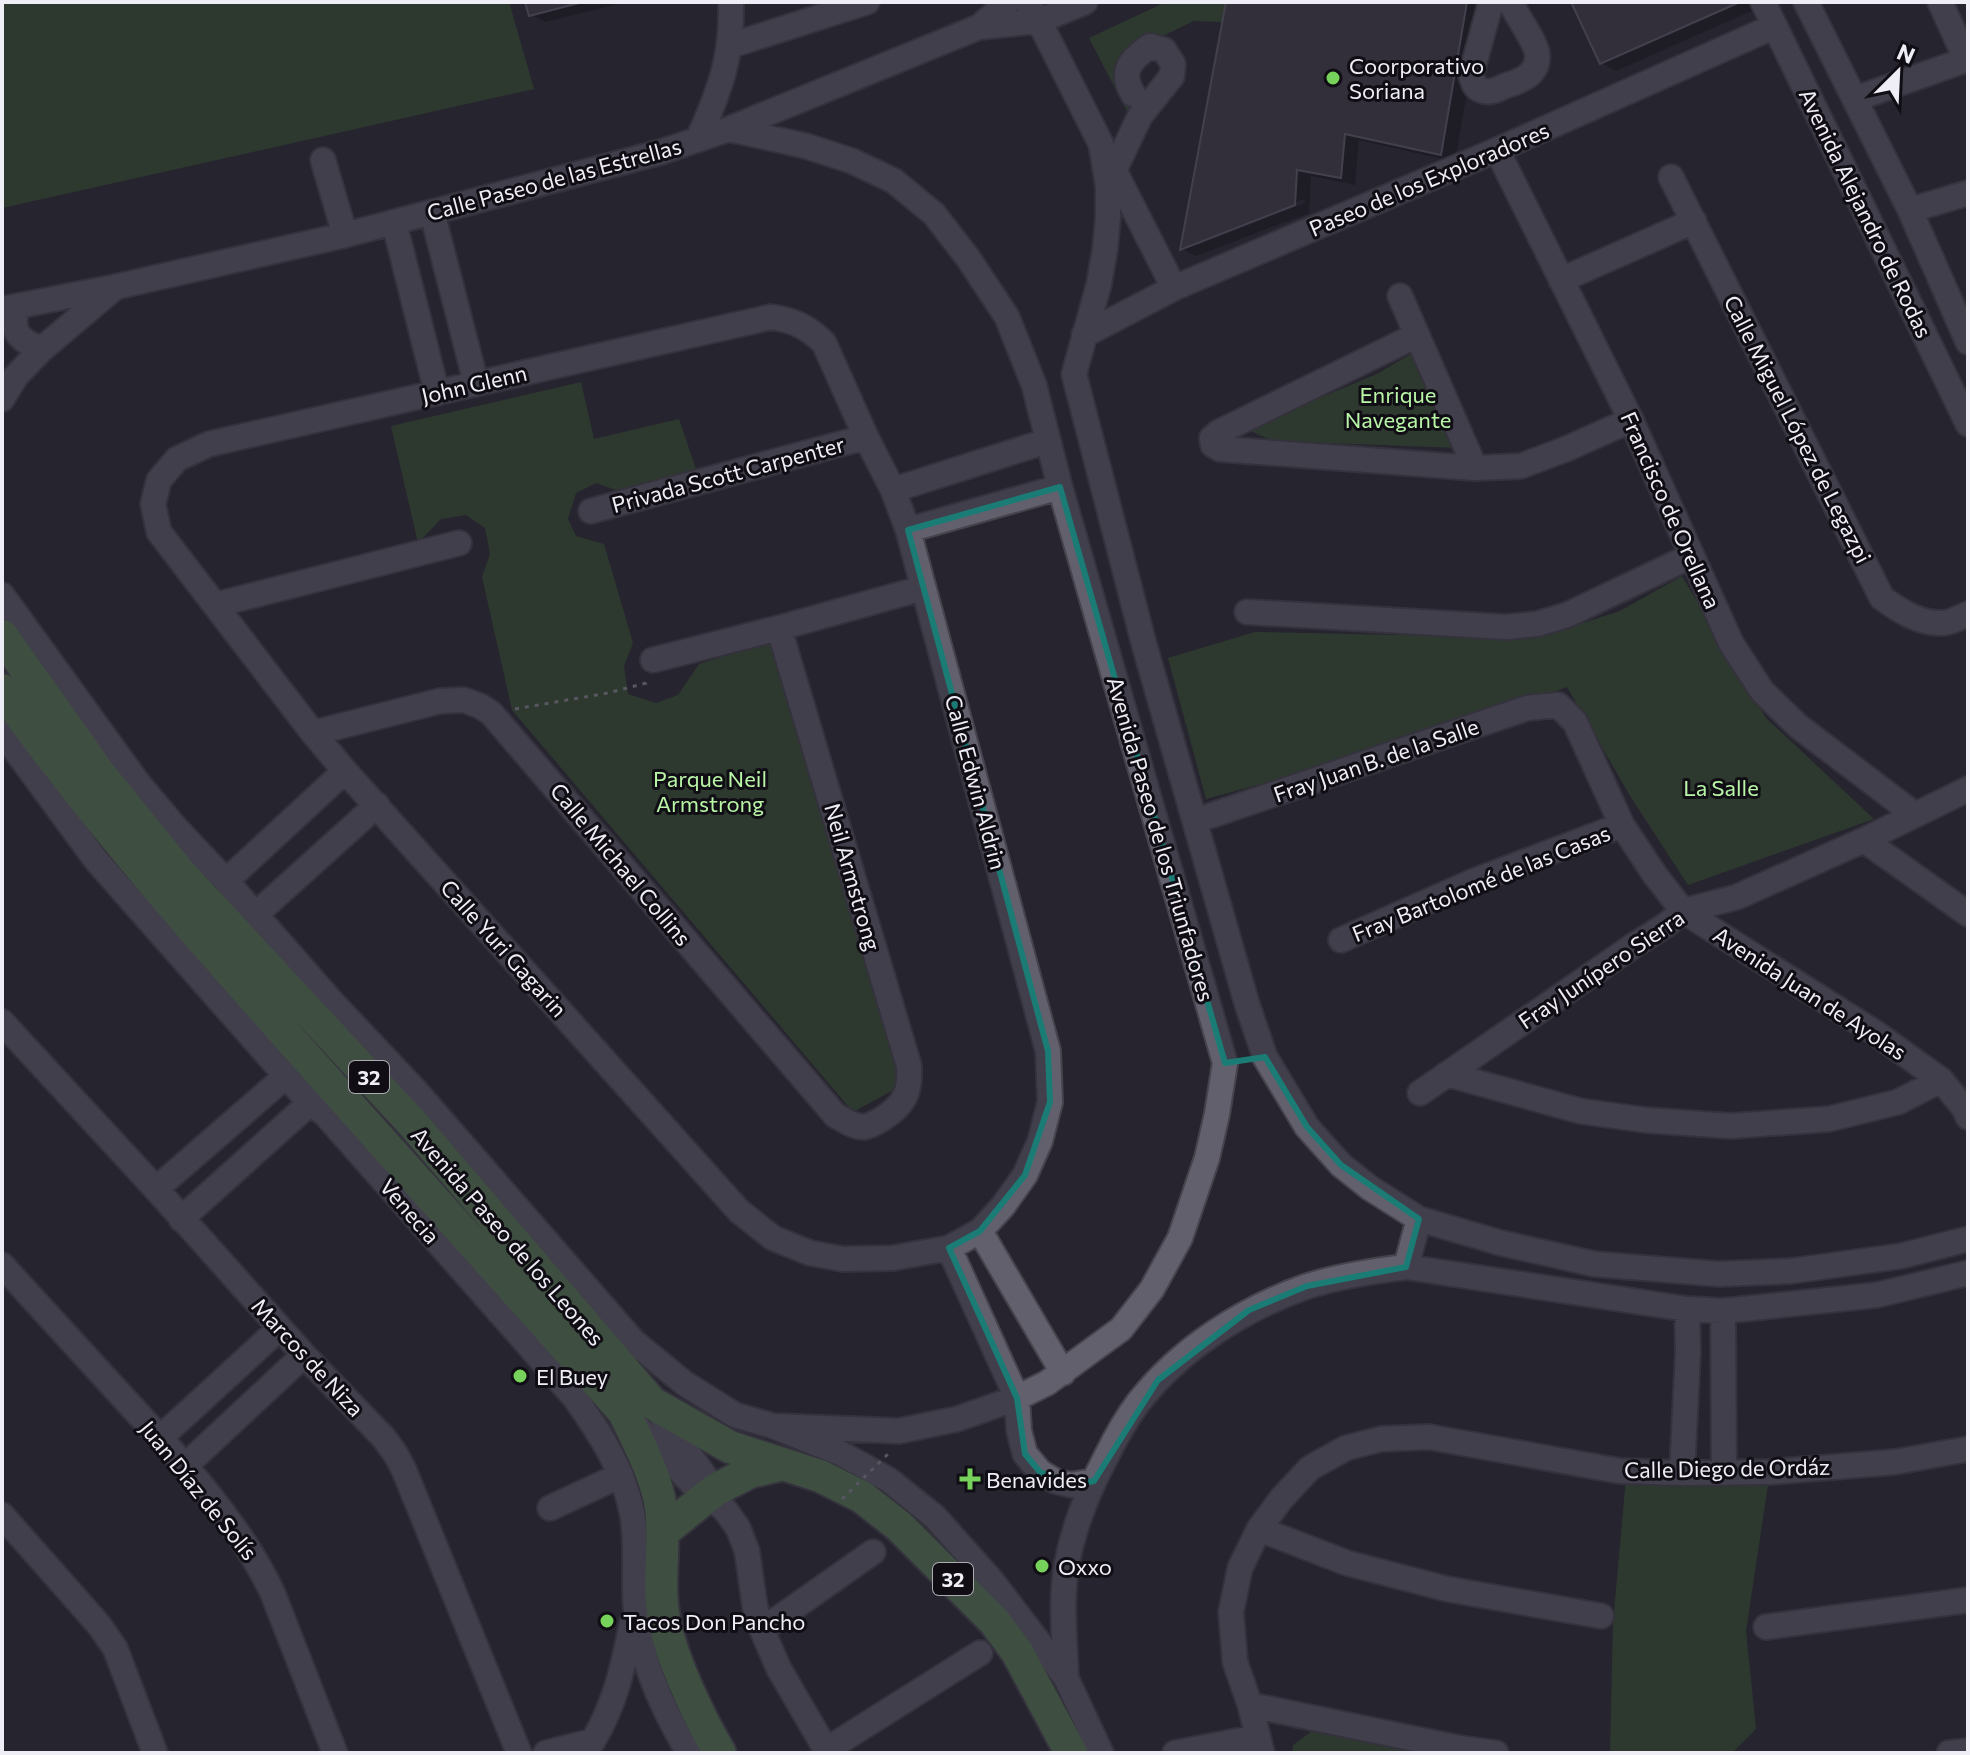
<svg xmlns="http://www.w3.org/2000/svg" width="1970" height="1755" font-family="Commissioner,sans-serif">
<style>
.green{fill:#36532d}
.shadow{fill:#0007;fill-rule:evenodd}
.building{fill:#403c49;stroke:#676371;stroke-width:2}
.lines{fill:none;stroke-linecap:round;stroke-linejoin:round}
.minor-casing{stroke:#46434d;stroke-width:28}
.major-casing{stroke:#46434d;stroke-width:36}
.path{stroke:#95929d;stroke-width:3;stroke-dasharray:4 6;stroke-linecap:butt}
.minor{stroke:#63606e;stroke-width:24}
.major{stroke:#5c8056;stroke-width:32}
.path-bridge{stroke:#95929d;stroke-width:3;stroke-dasharray:4 6;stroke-linecap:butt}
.marked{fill:none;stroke:#1a7c75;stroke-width:6;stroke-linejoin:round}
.poi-dot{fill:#76d25a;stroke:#100e14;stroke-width:3}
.labels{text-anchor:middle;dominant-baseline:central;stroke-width:6;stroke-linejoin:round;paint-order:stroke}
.shield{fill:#100e14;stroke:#acaab2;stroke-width:2}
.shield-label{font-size:20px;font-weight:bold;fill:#efedf6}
.poi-label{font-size:22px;fill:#efedf6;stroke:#100e14;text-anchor:start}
.street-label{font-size:22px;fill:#efedf6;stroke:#100e14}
.park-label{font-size:22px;fill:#b9f5a7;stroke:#100e14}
</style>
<rect width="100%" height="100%" fill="#272430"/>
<path class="green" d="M2,2h507l25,87 -532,119z
M1166,2h60l-3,20 -29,-1 -44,21 -14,41 16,18 -23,14 -40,-77z
M1414,352l45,96 -186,-7 -32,-14 64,-23 72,-30z
M581,382l13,57 85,-20 19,56 -76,17 -26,-9 -20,10 -8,26 8,17 28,8 29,99 -9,23 4,28 28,9 22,-8 21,-31 70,-22 132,444 -48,26 -341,-402 -30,-133 8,-23 -5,-26 -19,-13 -25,4 -23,24 -27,-117z
M1682,576l84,142 108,101 -186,66 -56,-86 -65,-112c-117,45 -240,79 -361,112l-38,-141 87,-26 282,6 83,-27z
M1626,1478h143l-23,153 10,98 -24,24h-122l3,-130z
M1315,1729l129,24h-151v-8z"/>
<path class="shadow" d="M527,2h99l-81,20 -14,-8z
M1229,2h250l3,2 -27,158 -96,-22 -4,45 -44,-9 -2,37 -113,43 -14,-7zM1304,199l1,4 -108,42v-4z
M1574,2h179l3,7 -140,62 -14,-8z"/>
<path class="building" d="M525,2h58l-54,14z
M1226,2h241l-26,153 -96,-21 -4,44 -44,-8 -2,35 -115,45z
M1571,2h169l-140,62z"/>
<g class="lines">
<defs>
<path id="minor" d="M1027,2l12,19 62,123 7,42v31l-3,32 -6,35 -25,90 70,270 103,360 18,53 42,70 34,38 29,23 49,31 82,24 93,21 125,10 72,-3 110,-15 67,-17
M1491,2l-20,73c2,6 3,13 10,15 8,4 17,-1 24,-4 16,-5 35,-12 32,-33 -2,-12 -21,-39 -27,-51
M1763,2l205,422
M1806,2l104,208 58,132
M1940,2l26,57
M979,27l29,-25
M729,46l138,-44
M1855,99l113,-40
M729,129l77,17 46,15 42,20 40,33 34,44 39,59 27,68 26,102 165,576 -8,51 -10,44 -27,80 -28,51 -31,40 -74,54 -30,15 -60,21 -58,12 -126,-5
M698,139c13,-28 28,-64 31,-96 2,-12 2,-25 2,-38
M1497,150l134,270 100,223 31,48 36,35 116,88
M323,160l22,75
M1111,164l63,124
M1114,171l26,-55 32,-40 1,-12 -9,-14 -14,-4c-19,13 -31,25 -17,48
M1671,177l211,421c18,13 38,26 61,25 8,0 17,-6 25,-9
M1910,210l58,-17
M432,212l44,171
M394,222l43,171
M1561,280l133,-59
M1400,296l75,172
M18,306c-9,25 1,35 24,43
M2,309l113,-22 230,-52 316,-83 68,-23 250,-102 60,-6 46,-19
M771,317c22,3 37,10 53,26l42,94 27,53 15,40 140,521 2,51 -10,39 -15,34 -22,31 -23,25 -31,17 -56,10 -50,1 -33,-6 -37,-15 -34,-27 -394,-440 -32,-38 -154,-201 -6,-28 6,-24 18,-21 32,-15z
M1084,335l90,-47 323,-138 278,-124
M1417,335l-198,97 -7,6 1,7 7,4 255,19 46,-2 45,-17 65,-29
M2,399l14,-23 26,-27 71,-60
M893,490l154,-49
M591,511l275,-74
M908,530l152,-43
M2,595l136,188 37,44 51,54 106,121 83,88 218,251 51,42 51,32 38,11 67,27 49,27 46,37 57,64 74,97 35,75
M215,605l244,-62
M1247,612l259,15 31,-3 30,-9 124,-59
M653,660l126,-32 144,-40
M2,732l94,128 214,243 15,11 250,284c25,35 48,71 57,114 6,33 1,66 4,98 4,51 27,100 53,143
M313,733l127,-32 24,-1 16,6 11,7 344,402c9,5 18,12 29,12 6,-1 13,-5 18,-8 22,-14 29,-27 27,-53l-130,-438
M1195,821l332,-113 31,-3 17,17 47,103 33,50 28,36 191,121 67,48 23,28 4,9
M1864,840l104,74
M226,881l119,-110
M255,915l122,-110
M1341,940l133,-59 148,-56
M2,1022l154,167 148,166 79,82 12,16 9,17 115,283
M1447,1074l133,37 65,9 86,6 98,-7 69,-17 43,-22
M1420,1093l213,-147 33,-21 17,-14 54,-14 127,-57 104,-51
M156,1189l130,-113
M181,1219l129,-116
M980,1231l83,142
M949,1248l68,150 2,33 6,23 15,18 15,9 16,4 23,-4
M2,1265c43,47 85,93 128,140 52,56 111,120 143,189l62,159
M1406,1267l13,-48
M1723,1311l1,162
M656,1408l58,81
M637,1426l68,71 16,9 5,5 12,17 9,23 8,56 7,23 17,39 49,84
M160,1438l120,-110
M185,1466l119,-111
M1682,1473l6,-121 -1,-43
M550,1508l71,-33
M2,1515l97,110 16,23 40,105
M1259,1529l88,34 100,26 154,27
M1766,1627l202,-27
M762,1630l111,-78
M1066,1678c-1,-37 -6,-78 1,-115 7,-38 22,-74 40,-108 9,-18 19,-36 31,-52 42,-54 103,-93 167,-116 33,-11 67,-16 101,-20l281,42 36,2 154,-16 91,-22
M1250,1705l209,43 37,5
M826,1750l154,-97
M546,1753l47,-12c23,-39 30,-74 39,-118
M1175,1753l83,-16
M1262,1753l-12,-48 -15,-43 -4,-50 9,-44 19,-39 23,-31 28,-30 36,-20 35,-9 48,-2 191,34 62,2 88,-1 125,-10 73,-13
M1949,1753l19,-2"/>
<path id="major" d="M2,636l97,137 81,100 233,251 239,279 78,44 90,29 42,21 37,29 95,95 23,31 54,101
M2,690c98,137 210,262 322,387 100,112 200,223 300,335 14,31 32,62 37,96 5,37 -4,74 3,110 7,41 35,99 56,135
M663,1532l52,-42 35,-18 30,-7"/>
</defs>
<use href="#minor" class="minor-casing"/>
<use href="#major" class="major-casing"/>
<path class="path" d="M515,709l93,-16 38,-10 1,-3"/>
<use href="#minor" class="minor"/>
<use href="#major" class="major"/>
<path class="path-bridge" d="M842,1499l47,-46"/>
</g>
<path d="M0 0H1970V1755H0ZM1060,487l165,576 40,-6 42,70 34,38 78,54 -13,48 -99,19 -58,24 -91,70 -64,101 -23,4 -31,-13 -15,-18 -8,-56 -68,-150 31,-17 45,-56 25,-73 -2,-51 -140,-521z" fill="#272430" fill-opacity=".55" fill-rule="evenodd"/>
<path class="marked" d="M1060,487l165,576 40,-6 42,70 34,38 78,54 -13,48 -99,19 -58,24 -91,70 -64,101 -23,4 -31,-13 -15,-18 -8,-56 -68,-150 31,-17 45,-56 25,-73 -2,-51 -140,-521z"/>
<g class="poi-dot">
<circle cx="1333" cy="78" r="8"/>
<circle cx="520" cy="1376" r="8"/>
<path d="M966 1467h8v8h8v8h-8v8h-8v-8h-8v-8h8z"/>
<circle cx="1042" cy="1566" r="8"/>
<circle cx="607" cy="1621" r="8"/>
</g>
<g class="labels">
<g class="shield">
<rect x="349" y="1061" width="40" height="32" rx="6"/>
<rect x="933" y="1563" width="40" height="32" rx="6"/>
</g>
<g class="shield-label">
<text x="369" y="1077">32</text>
<text x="953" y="1579">32</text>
</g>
<g class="poi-label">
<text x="1349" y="65">Coorporativo<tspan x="1349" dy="25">Soriana</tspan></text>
<text x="536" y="1376">El Buey</text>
<text x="986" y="1479">Benavides</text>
<text x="1058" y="1566">Oxxo</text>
<text x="623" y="1621">Tacos Don Pancho</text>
</g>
<g class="street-label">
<text transform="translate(554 179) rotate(-15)">Calle Paseo de las Estrellas</text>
<text transform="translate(1429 179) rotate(-23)">Paseo de los Exploradores</text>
<text transform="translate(1866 213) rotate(64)">Avenida Alejandro de Rodas</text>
<text transform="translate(474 384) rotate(-13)">John Glenn</text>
<text transform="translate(1798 429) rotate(63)">Calle Miguel López de Legazpi</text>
<text transform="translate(728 474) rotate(-15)">Privada Scott Carpenter</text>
<text transform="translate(1671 510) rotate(66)">Francisco de Orellana</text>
<text transform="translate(1376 760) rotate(-19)">Fray Juan B. de la Salle</text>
<text transform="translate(976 782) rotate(75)">Calle Edwin Aldrin</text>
<text transform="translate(1161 839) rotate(74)">Avenida Paseo de los Triunfadores</text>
<text transform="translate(621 864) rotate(50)">Calle Michael Collins</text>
<text transform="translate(853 877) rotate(74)">Neil Armstrong</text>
<text transform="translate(1481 883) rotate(-22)">Fray Bartolomé de las Casas</text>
<text transform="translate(504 948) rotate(48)">Calle Yuri Gagarin</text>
<text transform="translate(1601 969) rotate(-34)">Fray Junípero Sierra</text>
<text transform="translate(1810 993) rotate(33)">Avenida Juan de Ayolas</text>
<text transform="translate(410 1211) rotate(49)">Venecia</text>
<text transform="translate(508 1236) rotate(49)">Avenida Paseo de los Leones</text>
<text transform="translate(308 1357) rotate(47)">Marcos de Niza</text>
<text transform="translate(1727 1468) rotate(-1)">Calle Diego de Ordáz</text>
<text transform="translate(199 1490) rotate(51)">Juan Díaz de Solís</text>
</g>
<g class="park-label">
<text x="1398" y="394">Enrique<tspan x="1398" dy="25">Navegante</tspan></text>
<text x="710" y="778">Parque Neil<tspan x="710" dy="25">Armstrong</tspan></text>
<text x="1721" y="787">La Salle</text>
</g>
</g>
<rect width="1970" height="1755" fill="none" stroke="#efedf6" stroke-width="8"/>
<g transform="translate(1898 72) rotate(24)" stroke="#100e14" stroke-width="6" paint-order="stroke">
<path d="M0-6L14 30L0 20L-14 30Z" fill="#efedf6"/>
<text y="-12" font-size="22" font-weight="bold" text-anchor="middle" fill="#efedf6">N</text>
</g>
</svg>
